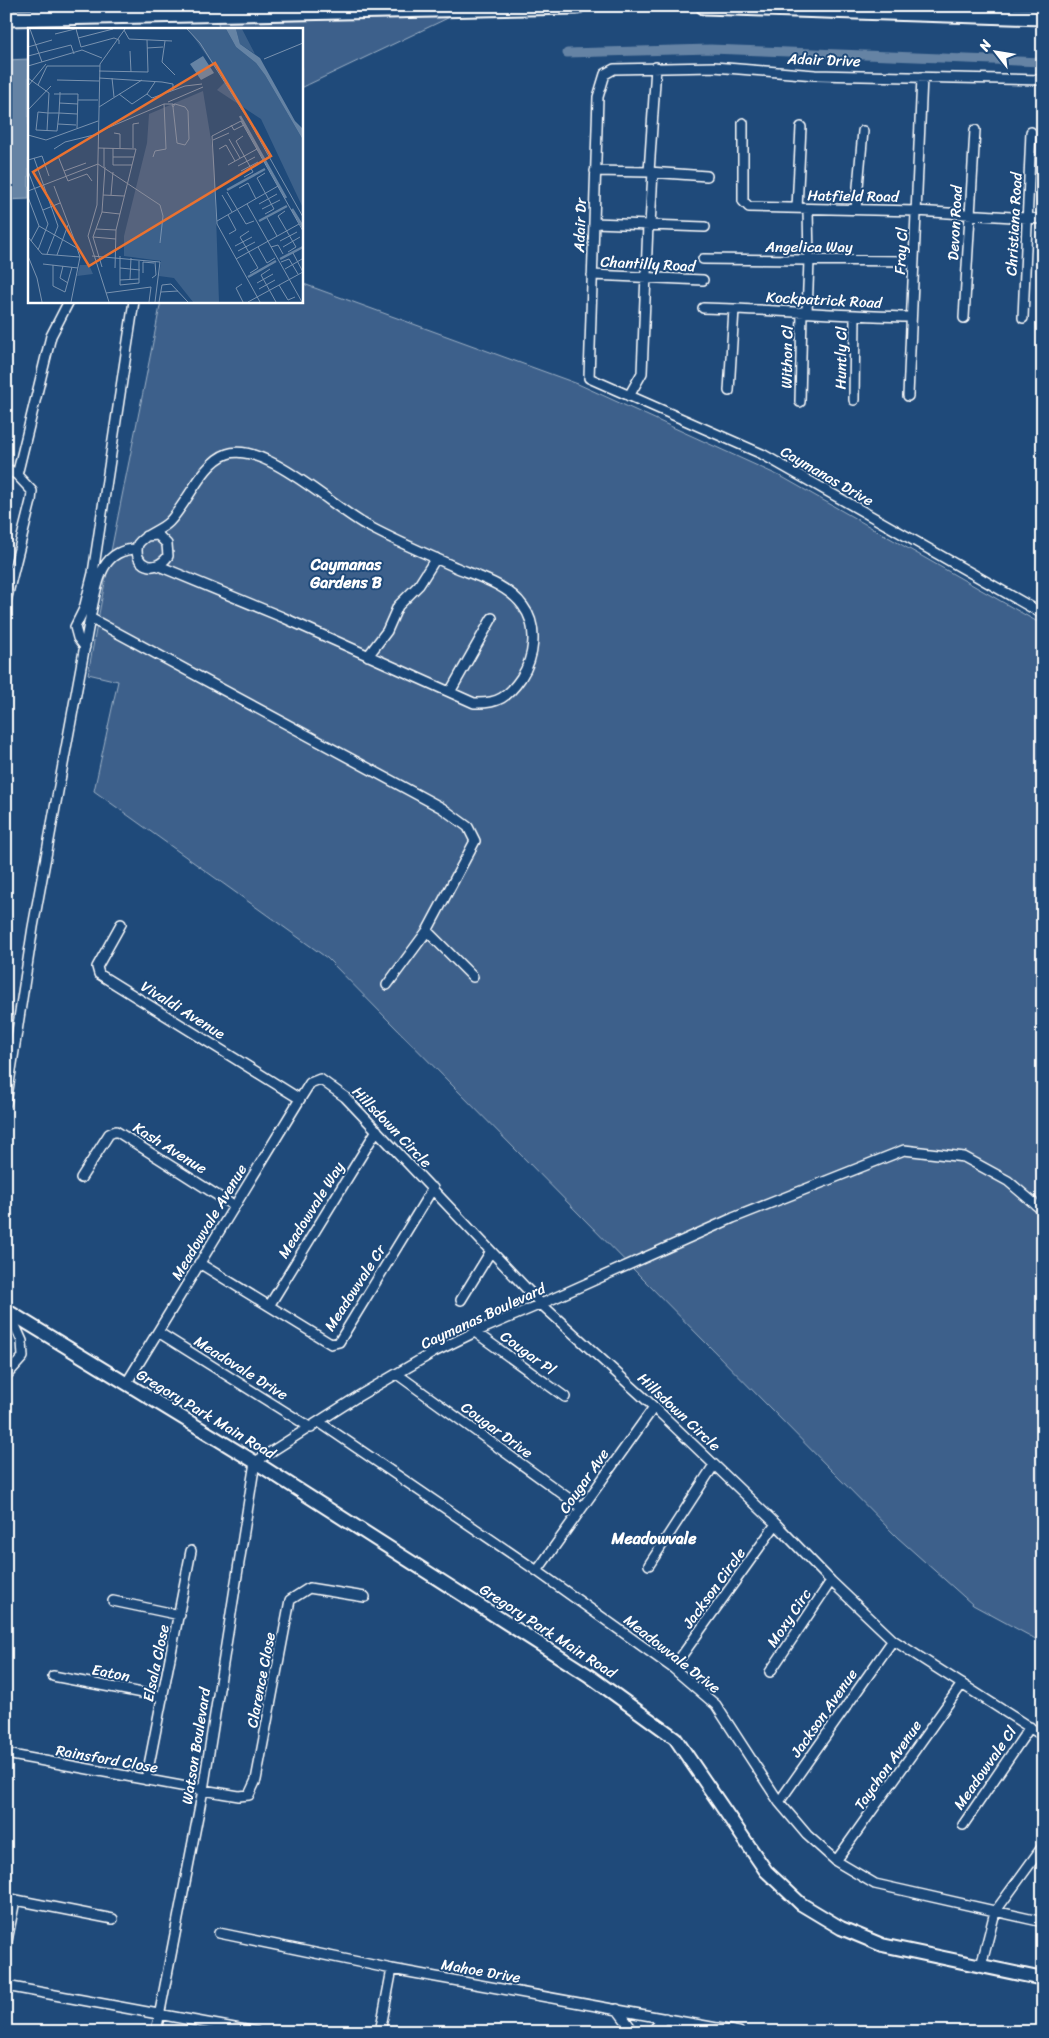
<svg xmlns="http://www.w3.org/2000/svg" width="1049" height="2038" font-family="Sriracha,sans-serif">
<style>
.green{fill:#3c618b;stroke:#9eb0c5}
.water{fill:#6583a4;stroke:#a3b5c8}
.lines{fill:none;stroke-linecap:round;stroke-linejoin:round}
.canal{stroke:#6583a4;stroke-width:9}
.street-casing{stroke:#fff;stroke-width:12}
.secondary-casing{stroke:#fff;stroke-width:16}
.primary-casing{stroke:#fff;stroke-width:19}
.street{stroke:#1f4a7a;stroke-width:9}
.secondary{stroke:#1f4a7a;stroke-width:12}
.primary{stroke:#1f4a7a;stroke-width:15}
.labels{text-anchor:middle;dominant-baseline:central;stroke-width:4;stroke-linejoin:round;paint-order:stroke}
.street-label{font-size:15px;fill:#fff;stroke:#1f4a7a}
.neighbourhood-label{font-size:16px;font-weight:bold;fill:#fff;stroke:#1f4a7a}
.inset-river{fill:none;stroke:#6583a4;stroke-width:2.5}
.inset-road{fill:none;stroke:#7992af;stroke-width:1}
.view{fill:#eb7230;fill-opacity:0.15;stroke:#eb7230;stroke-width:2.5}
.inset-edge{fill:none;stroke:#fff;stroke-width:2.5}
</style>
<rect width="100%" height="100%" fill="#1f4a7a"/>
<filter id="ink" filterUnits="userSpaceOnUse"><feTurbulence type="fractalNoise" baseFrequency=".02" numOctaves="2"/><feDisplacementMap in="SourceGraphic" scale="10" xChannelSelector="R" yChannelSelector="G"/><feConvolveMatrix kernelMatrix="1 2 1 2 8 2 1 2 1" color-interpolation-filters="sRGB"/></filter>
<g filter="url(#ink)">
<path class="green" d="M215,6h258l-172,82v-59h-82z
M301,283l277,101 206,94 259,147v1018l-70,-38 -76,-68 -570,-579 -233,-167 24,-110 -30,-7c22,-125 49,-248 73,-373h140z"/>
<path class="water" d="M29,59v140l-23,1v-140z"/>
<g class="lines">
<path class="canal" d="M567,53l143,-4 333,13"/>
<defs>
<path id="street" d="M1043,80l-228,-5 -101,-8 -100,2 -9,5 -7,23 -9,281 173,76 281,160
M743,123v78l6,6 167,4 127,8
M595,171l54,1 7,-105
M649,172l58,4
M797,208l4,-81
M856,209l7,-78
M594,223l111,4
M650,225l3,-53
M703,259l211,2
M592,275l111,5
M703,308l31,1
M807,312l2,-51 -1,-52
M964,318l11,-188
M1023,318l8,-186
M729,391l5,-82c59,2 118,7 177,8
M629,396l13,-23 6,-148
M908,396l14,-319
M854,400l1,-84
M800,402l2,-90
M6,468l11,7 15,16 -1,10 -25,100
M17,475l34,-139 18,-35
M146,536l12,-1 9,9 1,12c-13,19 -36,9 -30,-12 8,-11 22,-13 31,-22 18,-18 34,-60 58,-68 37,-13 107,54 139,71 29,16 59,28 89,42 24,10 53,18 68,39 16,21 11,52 -2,72 -13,19 -23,26 -47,25l-192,-86 -123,-51
M90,618l352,190 26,19 7,14 -48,90 46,46
M85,647l-7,-9 -3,-11 9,-18 9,-36 41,-272
M368,656l19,-25 11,-25 21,-21 17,-27
M450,692l42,-74
M121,924l-24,43 2,7 201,125
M387,985l40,-54
M6,1103l27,-176 57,-309c7,-30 8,-69 47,-69
M81,1178l28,-44 7,-3 118,75
M199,1263l132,81 8,-2 94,-154
M461,1300l30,-49
M269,1306l108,-176
M158,1332l153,96
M475,1332l90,65
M397,1374l185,134
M6,1376l17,-19 -1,-16 -13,-29
M126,1384l174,-285 10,-16 10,-4 25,18 196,207 113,103 122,117 55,57 62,59 150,96
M319,1422l218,149 136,97 43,37 63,97 28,33 29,26 39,23 168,38
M649,1565l65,-100
M537,1571l117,-164
M113,1601l67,14
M673,1668l103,-144
M770,1672l61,-91
M53,1676l110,21
M6,1754l197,36 36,6 10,-1 7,-15 34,-180 19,-12 56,9
M146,1780l45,-229
M779,1802l114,-162
M963,1825l67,-98
M836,1861l126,-177
M6,1898l107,21
M219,1933l173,36 347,63
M6,1946l9,-46
M981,1966l14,-54 48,-66
M6,1986l250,46
M617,2009l17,23
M156,2032l47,-242 52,-328 102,-65 77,-45 41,-20 66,-28 192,-86 171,-68 60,7 44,24 35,30
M380,2032l12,-63
M651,2032l14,-14"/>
<path id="secondary" d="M6,1310l249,152 333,213 87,63 91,133 35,33 40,24 41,17 161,34"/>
<path id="primary" d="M704,6l339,11
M6,18l571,-12"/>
</defs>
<use href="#street" class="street-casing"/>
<use href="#secondary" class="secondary-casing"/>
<use href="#primary" class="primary-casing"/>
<use href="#street" class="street"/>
<use href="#secondary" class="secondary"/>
<use href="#primary" class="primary"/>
</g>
</g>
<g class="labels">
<g class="street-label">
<text transform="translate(824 60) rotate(2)">Adair Drive</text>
<text transform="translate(853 196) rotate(1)">Hatfield Road</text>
<text transform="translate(955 223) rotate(-87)">Devon Road</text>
<text transform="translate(1014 224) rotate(-87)">Christiana Road</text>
<text transform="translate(580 225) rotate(-88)">Adair Dr</text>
<text x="809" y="247">Angelica Way</text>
<text transform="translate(901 251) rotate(-87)">Fray Cl</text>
<text transform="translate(648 264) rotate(3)">Chantilly Road</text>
<text transform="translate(824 300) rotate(3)">Kockpatrick Road</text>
<text transform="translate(787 357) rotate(-89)">Withon Cl</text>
<text transform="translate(841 358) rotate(-89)">Huntly Cl</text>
<text transform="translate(827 476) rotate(30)">Caymanas Drive</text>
<text transform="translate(183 1010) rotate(32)">Vivaldi Avenue</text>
<text transform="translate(392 1127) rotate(46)">Hillsdown Circle</text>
<text transform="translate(170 1148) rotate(32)">Kash Avenue</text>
<text transform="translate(311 1210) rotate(-58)">Meadowvale Way</text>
<text transform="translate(209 1222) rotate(-59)">Meadowvale Avenue</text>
<text transform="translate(355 1288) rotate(-57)">Meadowvale Cr</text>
<text transform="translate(483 1316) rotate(-25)">Caymanas Boulevard</text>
<text transform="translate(528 1353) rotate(36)">Cougar Pl</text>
<text transform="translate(241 1368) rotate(32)">Meadovale Drive</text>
<text transform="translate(679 1412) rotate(43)">Hillsdown Circle</text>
<text transform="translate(206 1414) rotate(31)">Gregory Park Main Road</text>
<text transform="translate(497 1430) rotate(36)">Cougar Drive</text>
<text transform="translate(584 1481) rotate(-55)">Cougar Ave</text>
<text transform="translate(714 1588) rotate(-54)">Jackson Circle</text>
<text transform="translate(789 1618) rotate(-56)">Moxy Circ</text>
<text transform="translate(548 1631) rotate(33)">Gregory Park Main Road</text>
<text transform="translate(672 1654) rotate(38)">Meadowvale Drive</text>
<text transform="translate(156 1663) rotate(-78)">Elsala Close</text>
<text transform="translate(111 1673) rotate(11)">Eaton</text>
<text transform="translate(261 1680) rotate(-79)">Clarence Close</text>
<text transform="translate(824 1713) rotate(-55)">Jackson Avenue</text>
<text transform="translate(196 1746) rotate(-81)">Watson Boulevard</text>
<text transform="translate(107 1759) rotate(10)">Rainsford Close</text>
<text transform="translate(888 1765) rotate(-55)">Taychon Avenue</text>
<text transform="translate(985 1768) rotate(-55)">Meadowvale Cl</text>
<text transform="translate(481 1971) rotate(10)">Mahoe Drive</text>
</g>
<g class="neighbourhood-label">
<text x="346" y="564">Caymanas<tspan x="346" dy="18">Gardens B</tspan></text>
<text x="654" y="1538">Meadowvale</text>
</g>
</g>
<g transform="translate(28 28)">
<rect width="275" height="275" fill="#1f4a7a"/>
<path d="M160,1h38l10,18 20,16 9,12 38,65v68l-42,-89 -44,-29 8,-8zM208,1h6l13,25 -15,-10zM175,63l11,67 5,144h-26l-19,-24 -15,-2 2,-15 -37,-5v-20l23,-93 2,-29zM52,237h9l4,9 -16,2z" fill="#3c618b"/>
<path d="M198,1h10l4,15 20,14 35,63 8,8v11l-38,-65 -9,-12 -20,-16zM175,28l11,17 -13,7 -11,-16z" fill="#6583a4"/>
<path class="inset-river" d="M212,88l46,82M199,162l38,-21M264,181l11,18M231,193l28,-15M252,231l23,-12M220,249l28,-16"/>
<path class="inset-road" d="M2,1l12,33M48,1l5,18M159,1l13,14 49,78 54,96M96,2l5,9 43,2M27,6l20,-5M50,10l35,-9M137,13l-3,21 13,13M0,19l24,-7M53,19l33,-9 5,2v4M119,20l16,-1M102,23l1,21M0,28l43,-11 3,9M236,31l39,-16M0,38l54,-16 20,8M19,38h53M71,43l49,1 -1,-32M0,50l21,15M71,50l63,4 11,2v6M84,50l2,19M29,52l42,1M10,57l9,-19M0,58l18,-22M32,64v2l-1,19 -2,18 -21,-1 2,-18 10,1h11l18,1M26,66h24l-1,34M91,66l13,10 15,-10 8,-12M119,66l5,4 33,-12 17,-2M50,72h20M140,74l35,-15M31,75l19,1M71,79l43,-27M145,79l4,36 8,2 4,-6 -1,-28 -3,-4 -10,-3 -2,3 -1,-2 3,-1M0,82l23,-24M30,96l18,1M203,97l3,5 10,-5M19,103l2,-38M70,104l66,-28h9M86,105l6,1v14M0,107l18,5 52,-19M215,108l-7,5 17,31 -9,5M201,111l11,19M185,112l16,-7M70,120l38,1 -20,81 -1,38M85,120v17h19M105,120v-24l6,-1M26,121l11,-7 33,-8M191,121l7,-4 9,16M30,128l10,25 19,-7 5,7M85,129h21M125,129l2,-6 11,-2 -2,-45M6,130l24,68 -11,28M0,132l14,-4 7,20M200,137l29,-16M210,138l17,-9M76,139v-19M0,143l20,53 -10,26M36,143l22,-8M213,143l17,-9M237,145l-8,5 17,31 -9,5M26,158l23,61M211,160l9,-5 8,16M0,163l70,-27 62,41 3,11 -3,27M199,164l19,32 8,-3M75,167l21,1M83,167l2,-23M194,167l10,17M0,169l11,29 38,22 3,9 -9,45M219,176l55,98M231,176l18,-10M234,181l18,-9M15,182l17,-7M257,183l-7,5 18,31 -8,5M74,184l18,2M200,187l8,15 -7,4M239,190l10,18M189,193l61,-35M68,201l20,1M221,203l-9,6 18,31 -8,5M0,209l14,17 38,3M65,209l23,2M3,213l8,-15M252,213l17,-9M207,218l17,-9M230,219l9,16 8,-5M243,219l7,-2 5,9M255,219l17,-10M210,223l17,-9M265,225l10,19M29,227l11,-30M0,228l9,22 5,24M64,228l68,6 -5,40M92,228v29l19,-2v-22M208,231l63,-35M253,234l8,-3 9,15M15,236l35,4M25,237v21l12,6 7,-25M35,238l-3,12 8,5M74,239l-9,-30 9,-25 3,-45M92,240l20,2M242,241l-9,6 15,27M257,241l17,-10M115,245v-11l11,1M124,250l4,-3 -1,-13M102,251l1,-21M92,252l19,-1M229,255l16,-9M214,256l-6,4 7,14M251,257l9,15 7,-3M231,261l16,-9M133,264l17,-1M78,265l45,-6 -2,15M81,274l-21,-66 9,-31 3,-141 25,-35M131,274l3,-17 9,-1 17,18M220,274l55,-30M232,274l-43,-78 -5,-88 29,-15 62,110"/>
<path class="view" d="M187,35l56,93 -182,110 -56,-94z"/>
<rect width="275" height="275" class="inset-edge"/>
</g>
<rect width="1049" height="2038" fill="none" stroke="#1f4a7a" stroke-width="25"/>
<rect x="12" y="12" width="1024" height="2013" fill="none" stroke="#fff" stroke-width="2" filter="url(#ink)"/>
<g transform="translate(996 52) rotate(301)" stroke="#1f4a7a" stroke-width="4" paint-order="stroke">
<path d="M0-4L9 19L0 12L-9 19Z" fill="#ffffff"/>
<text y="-8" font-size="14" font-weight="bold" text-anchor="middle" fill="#ffffff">N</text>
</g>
</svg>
